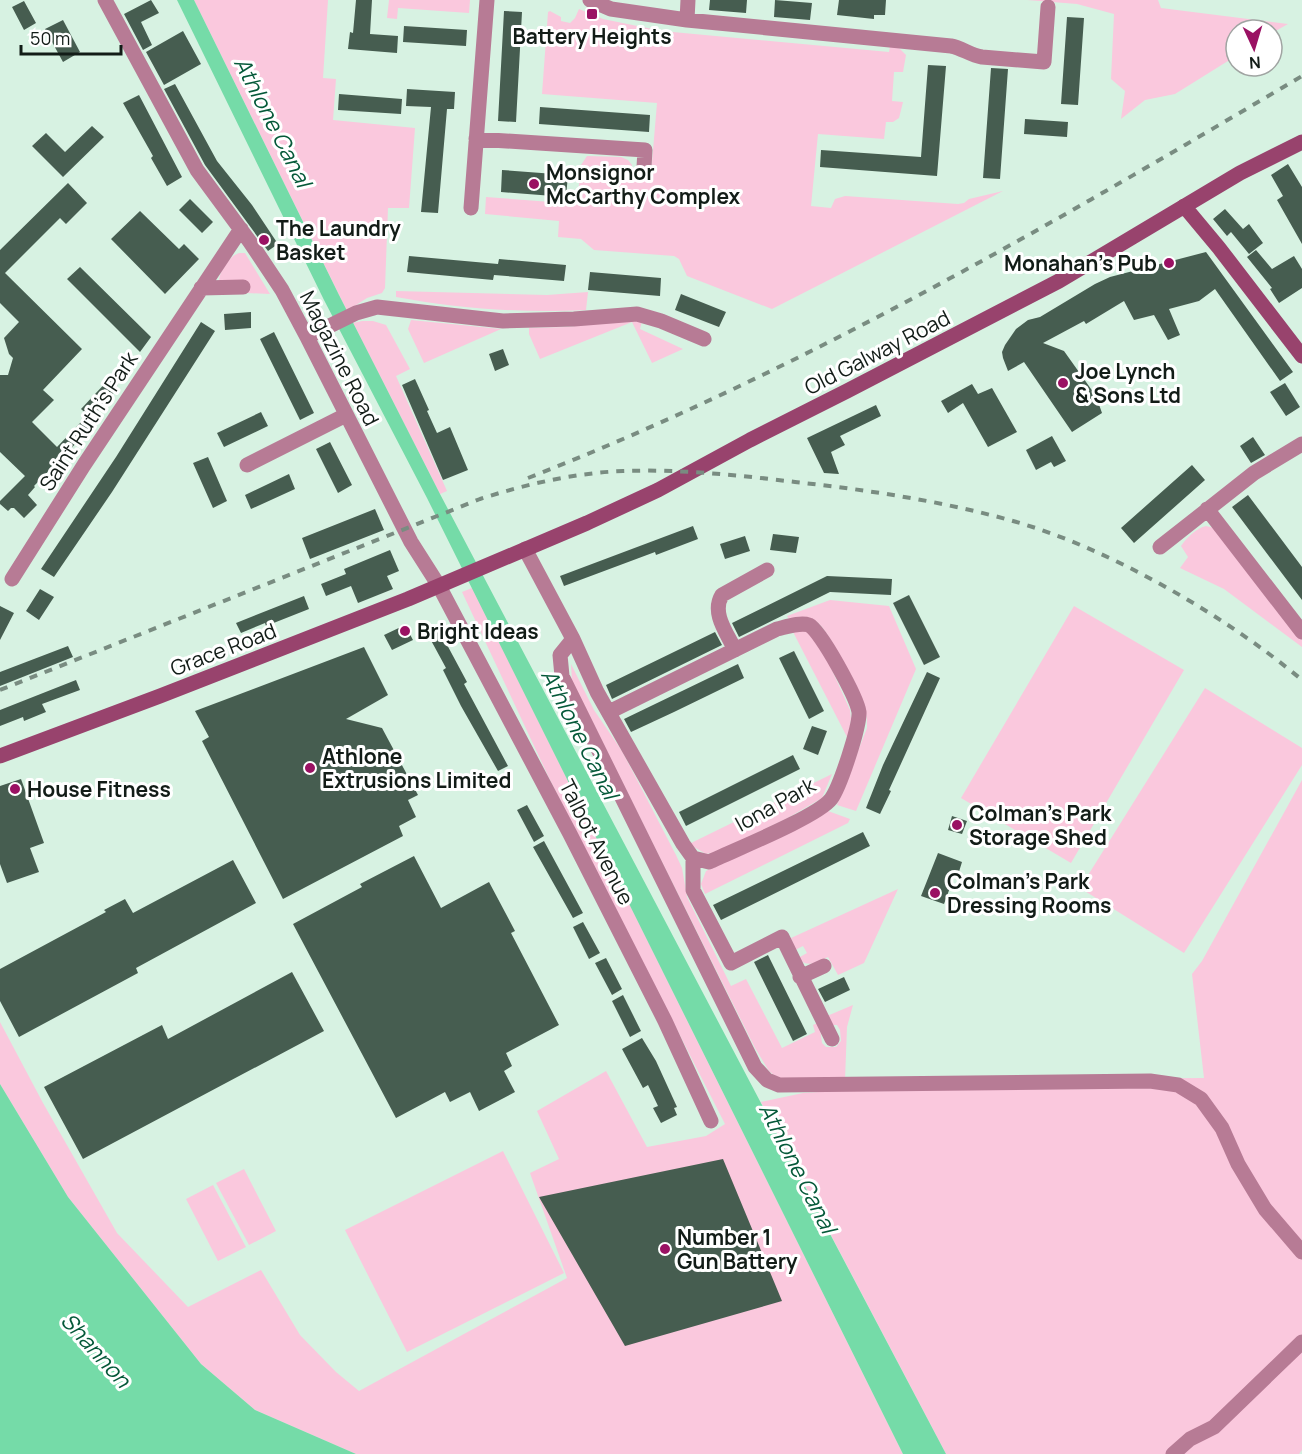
<svg xmlns="http://www.w3.org/2000/svg" width="1302" height="1454" font-family="Manrope,sans-serif">
<style>
.green{fill:#fac8dd}
.water{fill:#75dba8}
.building{fill:#465d50}
.lines{fill:none;stroke-linecap:round;stroke-linejoin:round}
.minor{stroke:#b77b95;stroke-width:15}
.secondary{stroke:#98436d;stroke-width:15}
.rail{stroke:#798c81;stroke-width:4;stroke-dasharray:8 8;stroke-linecap:butt}
.poi-dot{fill:#9a1163;stroke:#fff;stroke-width:2}
.labels{text-anchor:middle;dominant-baseline:central;stroke-width:6;stroke-linejoin:round;paint-order:stroke}
.poi-label{font-size:21px;font-weight:bold;fill:#121c17;stroke:#fff;text-anchor:start}
.street-label{font-size:21px;fill:#121c17;stroke:#fff}
.water-label{font-size:22px;font-style:italic;fill:#055939;stroke:#fff}
</style>
<rect width="100%" height="100%" fill="#d7f2e2"/>
<path class="green" d="M194,0h134l-5,78 13,1 -3,41 82,8 -6,80h-21l-3,80 -3,5 -15,5 -20,13z
M389,0h81l-1,13 -71,-5 -1,11 -10,-1z
M1027,0h131l3,8 127,16 -16,9v-3h-36v26l-61,38 -30,6 -24,19 4,-28 -14,-12 3,-65 -37,-10z
M579,9l24,10 59,12 227,21 1,-6 8,1 8,8 -3,17h-9l-2,29 11,1 -4,16 -6,4h-7l-2,17 -66,-5 -7,72 20,2 4,-9 10,-3 113,8 6,-1 5,-4 34,-8 -231,118 -85,-33 -8,-17 -5,-3 -80,-6 -13,-11 -23,-2 1,-16 -74,-7 1,-17 91,7 4,-39 6,-9 34,1 7,3 4,5v7l19,2 6,-71 -115,-9 6,-82 2,-1 11,6v4l9,2 5,-5z
M239,253h6l25,41 -23,-1 -28,-10c-1,-10 10,-27 20,-30z
M396,291l151,4 41,-3 -2,18c-67,3 -124,-1 -190,-13z
M411,320l90,9 -77,34 -16,-34z
M362,321h11l13,4 24,44 -14,7 51,115 -7,3 -87,-171z
M625,321h17l-2,8 43,20 -31,14 -20,-41 -92,37 -11,-25v-6l37,-1z
M1206,526l8,2 88,112v7l-78,-58 -44,-21 8,-11 -7,-11c5,-8 16,-18 25,-20z
M472,588l431,866h-547l-101,-44 -54,-46 -133,-167 -68,-113v-62l43,81 74,130 71,74 73,-37 39,65 36,37 23,19 208,-113 -37,-105 29,-14 -22,-48 69,-40 41,76 59,-11 19,-12 -175,-344 -88,-188z
M830,600l59,6 27,63 -60,142 -19,-6 30,-77c0,-5 0,-10 -1,-14 -5,-17 -36,-83 -49,-92 -7,-5 -19,-2 -27,-1l-3,-5z
M1074,606l110,64 -113,193 -110,-65z
M792,630h12l13,7 33,73 1,9 -3,20z
M571,664l23,46 28,41 54,104 6,13 5,29 44,89 15,-7 36,69 33,-16 -2,-7 6,-3 3,21 4,4h10l5,-6 -1,-11 -3,-5h-6l-4,-9 26,-11 -6,22 -2,53 359,-2 -12,-104 10,-13 100,-181v670l-3,4h-353l-185,-352 42,-9 32,-2 -59,-14 -7,-6 -14,-23 -183,-366z
M1205,688l97,60v17l-118,188 -104,-65z
M832,774l-10,24 -36,21 -69,33 -11,2 -17,-10z
M828,811l22,8 -2,4 -143,71 -4,-10 5,-13z
M898,889l-34,74 -26,12 -10,-18c-11,5 -20,12 -30,1l9,-5 -4,-7 -8,4 -4,-12z
M503,1151l61,122 -157,79 -62,-122z
M244,1169l32,62 -27,14 -33,-62z
M213,1185l33,62 -28,14 -32,-62z"/>
<path class="water" d="M177,0h17l145,295 101,199 506,960h-43l-476,-956 -103,-198z
M0,1084l68,113 133,167 54,46 101,44h-356z"/>
<path class="building" d="M151,0l8,13 -18,9 11,23 -9,5 -19,-36z
M356,0h16l-2,34 28,2 -1,17 -49,-4 2,-17 3,1z
M710,0h37l-1,13 -37,-3z
M775,0l37,3 -2,17 -36,-3z
M839,0h47l-1,15h-11v4l-37,-4z
M24,1l12,22 -12,7 -12,-23z
M504,11l18,1 -6,110 -18,-1z
M1067,17l17,1 -6,87 -17,-1z
M63,20l17,32 -17,10 -18,-33z
M404,26l63,4 -1,16 -63,-4z
M183,31l18,33 -37,21 -18,-33z
M928,65l18,1 -9,110 -117,-9 1,-17 100,7z
M991,68l17,1 -8,110 -17,-1z
M175,84l42,77 35,44 26,39 -10,7 -63,-86 -41,-76z
M407,89l48,3 -1,17h-7l-9,104 -17,-1 10,-105 -25,-1z
M339,94l63,5 -1,15 -63,-4z
M139,95l43,82 -15,9 -16,-28 2,-2 -30,-53z
M540,107l110,8 -1,17 -110,-8z
M1025,119l43,3 -1,15 -43,-3z
M92,126l12,11 -41,40 -31,-31 14,-13 19,19z
M1288,164l14,23v57l-25,-44 6,-4 -12,-21z
M502,170l66,5 -2,22 -65,-5z
M68,183l19,20 -21,21 -6,-6 -55,55 77,76 -39,41 11,10 -22,22 25,25 25,-26 8,8 -56,57 1,1 -7,8 9,10 -13,13 -10,-10h-3l-3,3 -8,-7v-3l25,-25 -25,-24v-77h8l5,-17 -4,-4 -5,-16 15,-16 -19,-19v-53z
M190,199l23,23 -11,11 -23,-23z
M1225,209l18,20 6,-5 14,19 -14,11 -18,-22 -4,4 -14,-17z
M140,211l39,38 5,-5 15,15 -34,35 -54,-55z
M1256,250l16,19 22,-13 8,13v19l-23,15 -9,-14 2,-1 -25,-31z
M1206,252l87,120 -13,9 -65,-92 -16,12 -30,8 11,26 -12,5 -14,-25 -20,5 -10,-19 -38,23 -2,-3 -41,22 21,8 32,45 6,17 -30,19 -48,-70 -16,9 -5,-13 -1,-6 3,-7 11,-16 12,-9 12,-3 55,-33 15,-7z
M409,256l89,8 1,-5 67,6 -2,16 -70,-6 -1,5 -86,-8z
M80,267l71,70 -11,15 -73,-73z
M590,272l71,6 -1,18 -72,-6z
M681,294l45,18 -7,15 -44,-17z
M251,312v16l-26,2 -1,-16z
M201,322l14,9 -103,161 -58,85 -13,-8 75,-112z
M274,332l40,81 -14,7 -40,-81z
M503,349l6,16 -14,6 -6,-17z
M111,377l7,7 -6,12 -21,22 -10,-9z
M415,379l14,31 -2,1 10,22 13,-6 18,43 -25,10 -41,-95z
M1285,383l15,24 -14,9 -16,-24z
M972,384l6,10 14,-6 25,44 -29,15 -25,-44 -15,10 -7,-12z
M876,405l5,11 -41,20 5,9 -14,7 8,22 -15,-1 -17,-35z
M261,412l7,14 -44,21 -7,-14z
M1052,436l14,25 -12,6 -3,-5 -15,8 -10,-20z
M1253,437l12,18 -14,8 -11,-17z
M330,442l22,43 -14,8 -22,-44z
M208,457l19,44 -14,7 -20,-45z
M1192,465l13,15 -71,63 -13,-15z
M289,474l6,15 -44,20 -6,-14z
M1248,495l54,72v33l-70,-93z
M375,509l9,21 -74,29 -8,-21z
M693,526l5,13 -42,16 -1,-3 -91,34 -4,-10z
M773,534l26,3 -3,16 -26,-3z
M745,536l5,15 -25,8 -5,-15z
M390,550l9,21 -12,5 6,13 -35,14 -7,-17 -25,10 -5,-12 25,-10 -2,-5z
M827,576l65,3 -1,16 -61,-3 -91,45 -7,-14z
M40,589l14,8 -15,23 -13,-9z
M909,595l31,62 -16,8 -31,-62z
M304,596l5,13 -43,17 -1,-3 -24,10 -5,-10z
M0,606l14,7 -14,27z
M405,625l8,15 -21,10 -8,-15z
M438,628l29,54 -3,2 44,82 -10,5 -37,-65 -18,-36 3,-2 -19,-35z
M715,632l7,13 -110,54 -6,-14z
M68,646l5,11 -73,29v-14z
M364,647l24,48 -42,24 36,9 36,67 -10,5 8,17 -17,9 4,10 -120,63 -81,-158 7,-4 -14,-26z
M794,651l30,60 -15,8 -30,-61z
M738,664l6,14 -70,34 -43,20 -7,-13z
M927,672l13,6 -51,112 2,1 -11,23 -14,-6 17,-43z
M76,680l4,10 -38,14 4,8 -22,9 -1,-4 -23,9v-16z
M812,726l15,5 -9,24 -15,-6z
M793,755l7,14 -114,57 -7,-14z
M21,779l23,64 -14,5 9,24 -32,11 -7,-19v-78z
M527,805l17,31 -10,6 -17,-32z
M952,816l15,5 -5,13 -14,-4z
M863,832l7,14 -149,74 -8,-15z
M544,841l39,72 -10,5 -40,-71z
M938,853l24,9 -4,13 -3,-1 -11,30 -23,-8z
M414,856l27,52 48,-26 26,49 -4,2 48,92 -53,28 6,13 -8,5 11,21 -36,19 -9,-19 -20,10 -5,-10 -49,26 -103,-194 69,-37 -2,-3z
M233,860l23,43 -120,65 2,5 -119,64 -19,-36v-32l106,-57 -2,-2 21,-11 8,14z
M583,922l17,31 -11,6 -16,-32z
M768,955l39,79 -14,7 -39,-79z
M606,958l16,31 -10,6 -17,-32z
M292,972l32,59 -241,128 -39,-72 118,-62 6,14z
M844,977l6,13 -25,12 -7,-13z
M623,995l18,36 -11,6 -18,-36z
M642,1038l14,23 21,46 -3,1 3,7 -16,8 -8,-15 5,-2 -10,-21 -5,3 -21,-39z
M723,1159l59,142 -157,45 -86,-149z"/>
<g class="lines">
<path class="minor" d="M105,0l92,170 53,72 32,48 25,47 104,205 28,44 131,248 95,187 46,100
M590,0l21,9 76,11 264,26c11,2 19,9 31,11l62,5 4,-55
M687,20l1,-20
M476,139l169,11 -1,17
M471,208l16,-208
M201,288l42,-1
M307,337l49,-24 21,-6 126,14 71,-2 63,-5 24,7 43,18
M247,465l99,-50
M1207,509l95,123
M1160,547l94,-74 48,-29
M525,549l48,90 24,53 86,152 10,14 16,4c25,-12 108,-45 122,-63 9,-12 29,-73 28,-87 -2,-14 -38,-81 -50,-87 -9,-3 -23,2 -32,4l-168,83
M12,579l72,-114 157,-236
M573,639l-13,16 2,21 193,391 12,13 12,5 371,-4 28,4 23,14 21,29 16,36 27,45 37,43
M735,650c-8,-17 -24,-37 -13,-55l45,-25
M693,858v32l38,73 51,-26 50,102
M800,977l24,-11
M1173,1454l17,-15 24,-12 88,-85"/>
<path class="secondary" d="M1184,206l35,42 83,108
M0,756l160,-60 248,-97 179,-76 71,-33 92,-50 97,-49 212,-110 181,-108 62,-31"/>
<path class="rail" d="M528,478c272,-106 524,-254 774,-402
M0,690l480,-191c47,-15 94,-26 143,-28 56,-2 115,4 172,11 73,8 147,19 218,39 96,27 213,95 289,159"/>
</g>
<g class="poi-dot">
<rect x="586" y="8" width="12" height="12" rx="3"/>
<circle cx="534" cy="184" r="6"/>
<circle cx="264" cy="240" r="6"/>
<circle cx="1169" cy="263" r="6"/>
<circle cx="1063" cy="383" r="6"/>
<circle cx="405" cy="631" r="6"/>
<circle cx="310" cy="768" r="6"/>
<circle cx="15" cy="789" r="6"/>
<circle cx="957" cy="825" r="6"/>
<circle cx="935" cy="893" r="6"/>
<circle cx="665" cy="1249" r="6"/>
</g>
<g class="labels">
<g class="poi-label">
<text x="592" y="36" text-anchor="middle">Battery Heights</text>
<text x="546" y="172">Monsignor<tspan x="546" dy="24">McCarthy Complex</tspan></text>
<text x="276" y="228">The Laundry<tspan x="276" dy="24">Basket</tspan></text>
<text x="1157" y="263" text-anchor="end">Monahan's Pub</text>
<text x="1075" y="371">Joe Lynch<tspan x="1075" dy="24">&amp; Sons Ltd</tspan></text>
<text x="417" y="631">Bright Ideas</text>
<text x="322" y="756">Athlone<tspan x="322" dy="24">Extrusions Limited</tspan></text>
<text x="27" y="789">House Fitness</text>
<text x="969" y="813">Colman's Park<tspan x="969" dy="24">Storage Shed</tspan></text>
<text x="947" y="881">Colman's Park<tspan x="947" dy="24">Dressing Rooms</tspan></text>
<text x="677" y="1237">Number 1<tspan x="677" dy="24">Gun Battery</tspan></text>
</g>
<g class="street-label">
<text transform="translate(877 352) rotate(-27)">Old Galway Road</text>
<text transform="translate(340 358) rotate(63)">Magazine Road</text>
<text transform="translate(88 421) rotate(-57)">Saint Ruth's Park</text>
<text transform="translate(223 649) rotate(-21)">Grace Road</text>
<text transform="translate(775 804) rotate(-29)">Iona Park</text>
<text transform="translate(597 842) rotate(63)">Talbot Avenue</text>
</g>
<g class="water-label">
<text transform="translate(273 122) rotate(63)">Athlone Canal</text>
<text transform="translate(580 734) rotate(63)">Athlone Canal</text>
<text transform="translate(798 1168) rotate(63)">Athlone Canal</text>
<text transform="translate(96 1350) rotate(48)">Shannon</text>
</g>
</g>
<g transform="translate(1254 48) rotate(176)"><circle r="28" fill="#ffffff" stroke="#a0a4a2" stroke-width="1.5"/>
<path d="M0-4.5L10 22L0 15L-10 22Z" fill="#9a1163"/>
<text y="-9" font-size="16" font-weight="bold" text-anchor="middle" fill="#121c17">N</text>
</g>
<path d="M21 45v9h100v-9" fill="none" stroke="#121c17" stroke-width="3"/>
<text x="30" y="45" font-size="18" fill="#121c17" stroke="#ffffff" stroke-width="4.5" paint-order="stroke">50 m</text>
</svg>
